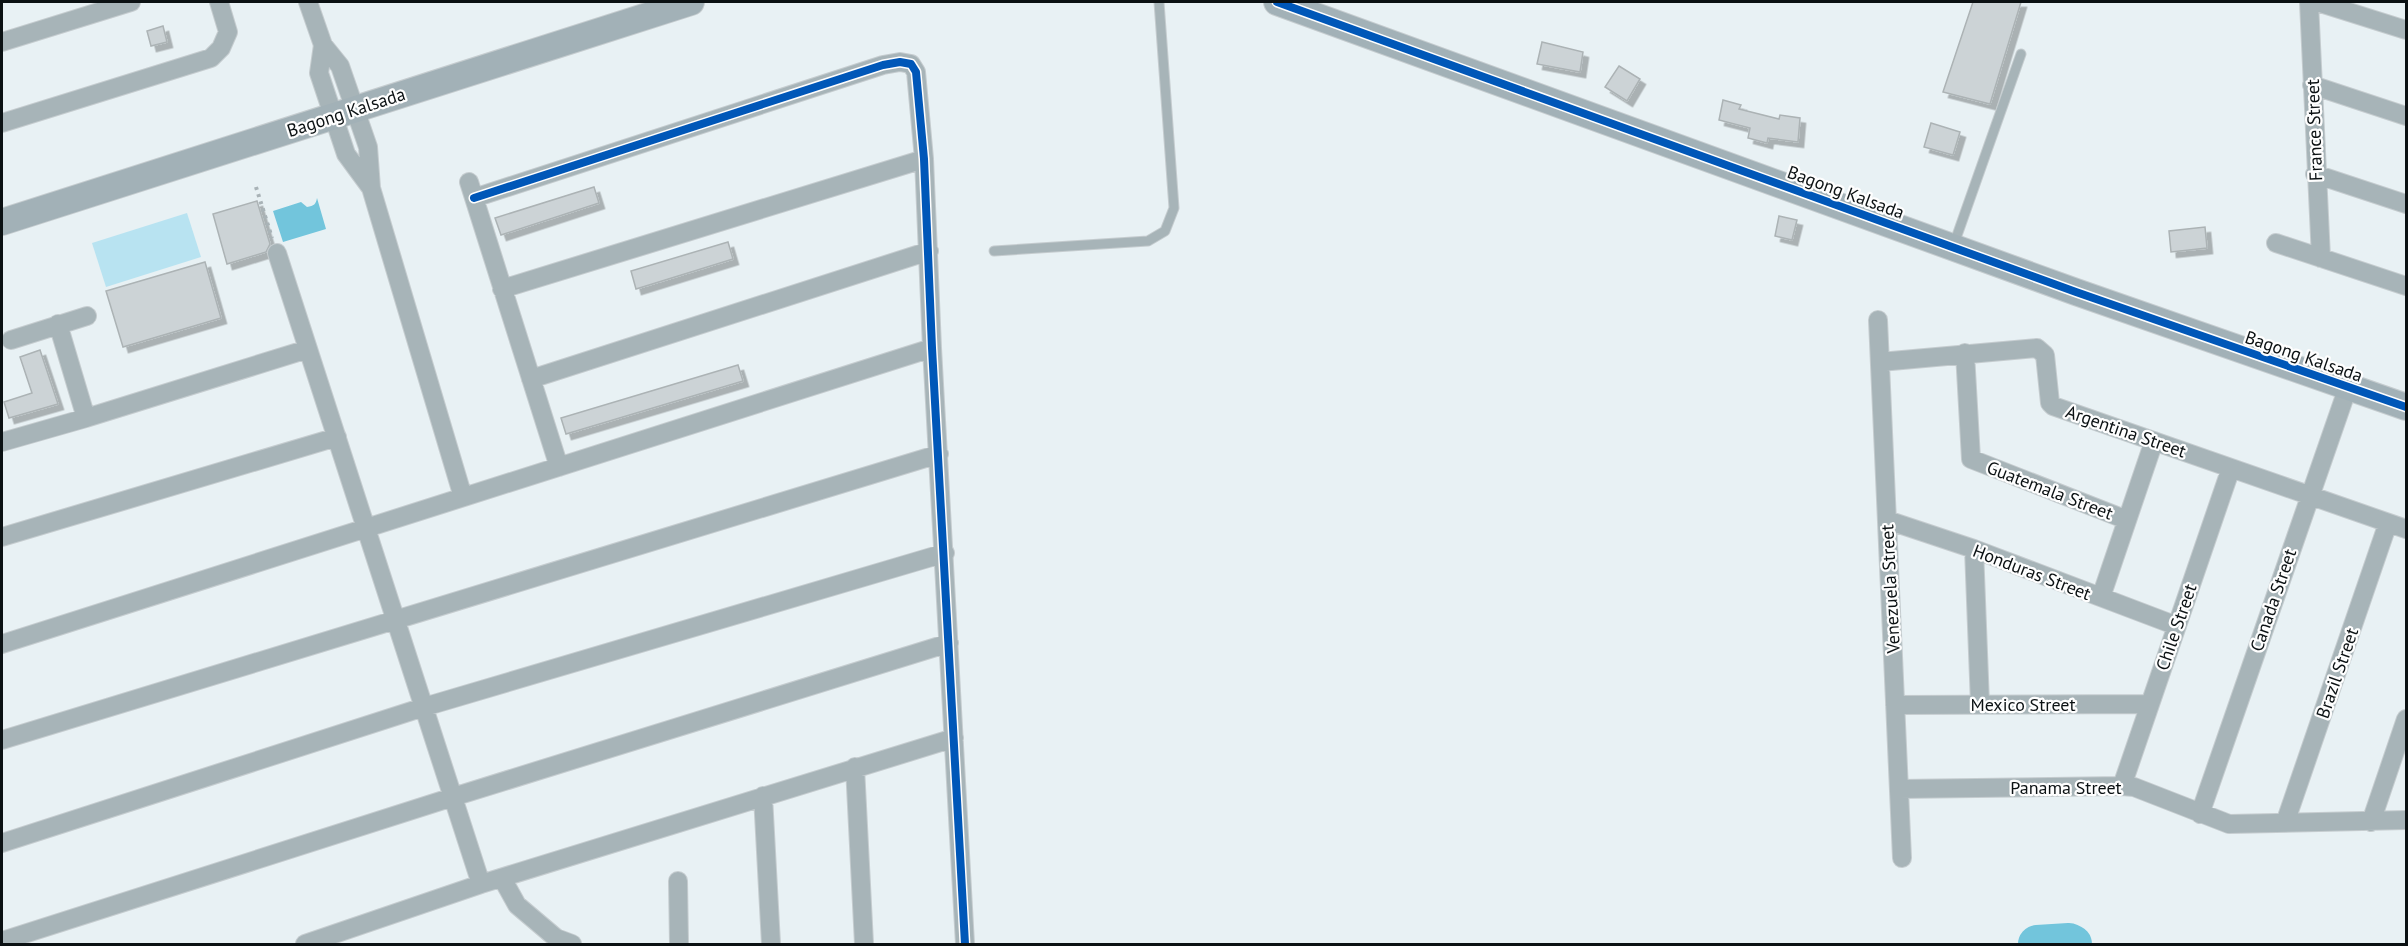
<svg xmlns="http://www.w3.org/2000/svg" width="2408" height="946" font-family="'PT Sans',sans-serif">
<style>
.green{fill:#b8e3f1}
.water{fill:#72c5dc}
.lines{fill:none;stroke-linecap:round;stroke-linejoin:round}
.river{stroke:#72c5dc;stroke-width:38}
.building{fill:#ccd3d6;stroke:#acb3b5;stroke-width:1.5;filter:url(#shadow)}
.lane-casing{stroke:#c5cccf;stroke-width:11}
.street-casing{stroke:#c5cccf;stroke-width:20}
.secondary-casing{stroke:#c5cccf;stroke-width:28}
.path{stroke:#a9b3b7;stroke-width:4;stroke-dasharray:3 4.5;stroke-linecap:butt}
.lane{stroke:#a7b4b8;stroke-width:9}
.street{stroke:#a7b4b8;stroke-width:18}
.secondary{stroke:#a2b1b7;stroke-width:26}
.cycleway-casing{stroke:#fefefe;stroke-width:11}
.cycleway{stroke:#0057b8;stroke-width:8}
.labels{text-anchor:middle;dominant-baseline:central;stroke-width:4.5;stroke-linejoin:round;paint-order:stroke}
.street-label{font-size:18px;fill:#0b1113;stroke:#fefefe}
</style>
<defs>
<filter id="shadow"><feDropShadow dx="5.5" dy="5.5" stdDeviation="0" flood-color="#0004"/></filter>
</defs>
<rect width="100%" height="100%" fill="#e8f1f4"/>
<path class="green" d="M187,213l14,44 -95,30 -14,-44z"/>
<path class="water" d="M317,198l9,31 -43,13 -10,-31 28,-9 6,5c7,-1 9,-3 10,-9z"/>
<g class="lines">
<path class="river" d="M2037,944l32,-2 4,2"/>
</g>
<path class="building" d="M1973,2h48l-31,102 -47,-12z
M163,26l4,16 -16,4 -4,-15z
M1542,42l41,10 -3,20 -43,-8z
M1619,66l21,13 -13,22 -22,-14z
M1723,100l18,5 -2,4 40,10 1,-4 20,3 -2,24 -30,-4 -1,5 -19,-5 2,-10 -31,-8z
M1931,123l29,9 -7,23 -29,-8z
M594,187l5,16 -98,32 -6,-17z
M257,201l13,43 -4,8 -39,12 -14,-50z
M1779,216l18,4 -5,20 -17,-4z
M2205,227l2,21 -36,4 -2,-21z
M728,242l5,17 -97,30 -5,-18z
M205,262l16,56 -98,29 -17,-56z
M40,350l18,54 -49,14 -5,-16 28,-9 -12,-36z
M738,365l5,16 -177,53 -5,-16z"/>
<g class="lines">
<defs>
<path id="lane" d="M1954,244l67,-190
M994,251l154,-10 17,-10 9,-23 -15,-206"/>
<path id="street" d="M308,2l15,43 17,21 28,81 3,41 92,309
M2309,2l12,256
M2317,2l89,28
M2,42l129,-40
M323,45l-4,28 27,81 25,34
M2312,85l94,31
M2,123l209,-65 10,-10 7,-16 -9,-30
M2315,174l91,30
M469,182l90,285
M474,198l409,-133 17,-3 11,2 5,8 8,87 8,189 33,596
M2276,243l130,43
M277,253l204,631
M502,289l422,-130
M1878,320l24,538
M58,324l28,94
M11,340l76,-24
M1965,353l6,106 156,61
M1880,362l157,-14 8,7 5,48 3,3 353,123
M531,379l398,-128
M2,442l84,-24 222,-69
M1887,520l87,29 203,77
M2,537l335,-100
M1974,549l6,155
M2101,597l53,-156
M2,644l930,-296
M1895,705l255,-1
M2,740l937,-286
M855,767l9,177
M2122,786l109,-318
M1899,789l223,-3 12,1 95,37 177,-4
M763,796l8,148
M2200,814l148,-427
M2371,822l35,-103
M2285,823l103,-300
M2,843l422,-136 521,-154
M502,878l15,27 39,33 16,6
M678,881l1,63
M2,941l451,-144 496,-154
M305,944l176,-60 473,-146"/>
<path id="secondary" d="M1277,2l799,290 330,115
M2,222l689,-220"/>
</defs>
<use href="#lane" class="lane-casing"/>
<use href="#street" class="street-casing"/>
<use href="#secondary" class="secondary-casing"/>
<path class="path" d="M256,187l16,51"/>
<use href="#lane" class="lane"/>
<use href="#street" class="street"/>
<use href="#secondary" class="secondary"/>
<defs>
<path id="cycleway" d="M1277,2l799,290 330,115
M474,198l409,-133 17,-3 11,2 5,8 8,87 8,189 33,596"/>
</defs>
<use href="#cycleway" class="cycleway-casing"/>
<use href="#cycleway" class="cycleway"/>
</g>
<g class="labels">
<g class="street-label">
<text transform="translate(346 112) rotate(-18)">Bagong Kalsada</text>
<text transform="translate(2314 130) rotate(-92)">France Street</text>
<text transform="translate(1846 192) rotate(20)">Bagong Kalsada</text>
<text transform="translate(2304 356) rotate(19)">Bagong Kalsada</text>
<text transform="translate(2126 431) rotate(19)">Argentina Street</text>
<text transform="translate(2050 490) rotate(21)">Guatemala Street</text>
<text transform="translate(2032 572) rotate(21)">Honduras Street</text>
<text transform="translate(1890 589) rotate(-93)">Venezuela Street</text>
<text transform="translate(2273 600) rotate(-71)">Canada Street</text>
<text transform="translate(2176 627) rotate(-71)">Chile Street</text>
<text transform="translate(2337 673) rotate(-71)">Brazil Street</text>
<text x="2023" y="704">Mexico Street</text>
<text x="2066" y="787">Panama Street</text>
</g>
</g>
<rect width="2408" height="946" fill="none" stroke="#0b1113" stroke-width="6"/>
</svg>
